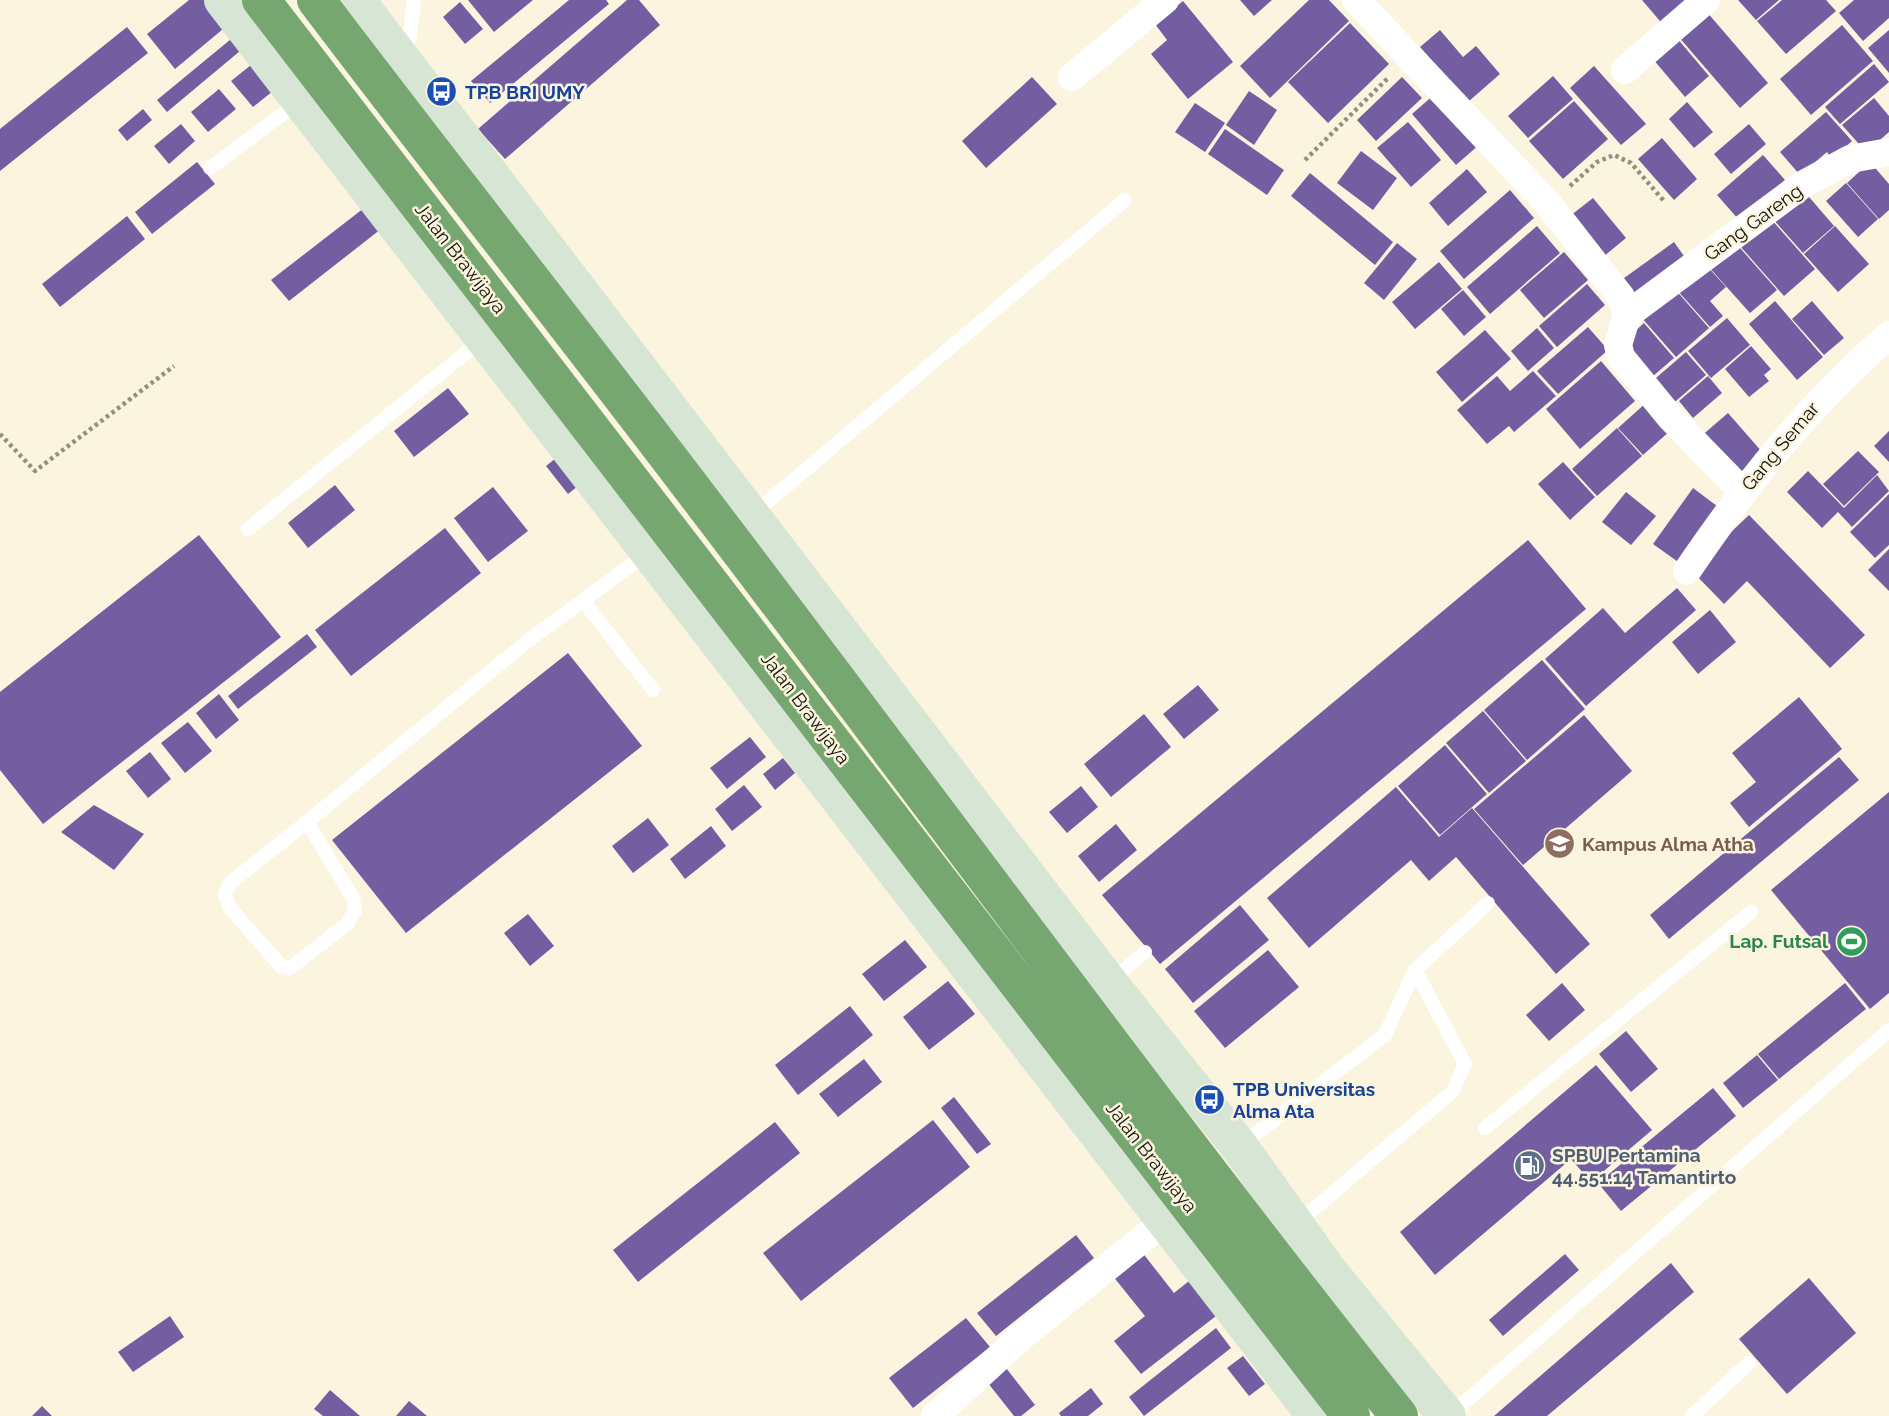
<svg xmlns="http://www.w3.org/2000/svg" width="1889" height="1416" font-family="Raleway,sans-serif">
<style>
.building{fill:#745ea2}
.lines{fill:none;stroke-linecap:round;stroke-linejoin:round}
.path{stroke:#948f80;stroke-width:4.5;stroke-dasharray:3.5 3.5;stroke-linecap:butt}
.lane{stroke:#fff;stroke-width:14}
.street{stroke:#fff;stroke-width:28}
.secondary{stroke:#d6e5d4;stroke-width:38}
.highway{stroke:#77a771;stroke-width:38}
.labels{text-anchor:middle;dominant-baseline:central;stroke-width:5;stroke-linejoin:round;paint-order:stroke}
.transit-label{font-size:19px;font-weight:bold;fill:#164399;stroke:#fbf5df;text-anchor:start}
.street-label{font-size:19px;fill:#121009;stroke:#fbf5df}
.education-label{font-size:19px;font-weight:bold;fill:#785e54;stroke:#fbf5df;text-anchor:start}
.leisure-label{font-size:19px;font-weight:bold;fill:#27864d;stroke:#fbf5df;text-anchor:end}
.service-label{font-size:19px;font-weight:bold;fill:#4e5e75;stroke:#fbf5df;text-anchor:start}
</style>
<rect width="100%" height="100%" fill="#fbf5df"/>
<path class="building" d="M189,0h20l20,24 -54,45 -28,-35z
M468,0h65l-39,32z
M569,0h37l3,4 -119,99 -19,-22z
M627,0h12l21,25 -155,134 -27,-30z
M1240,0h32l-18,16z
M1309,0h20l20,21 -79,77 -30,-32z
M1642,0h47l-24,27z
M1738,0h41l-23,20z
M1782,0h44l10,11 -50,43 -29,-33z
M1854,0h35v18l-26,23 -24,-28z
M1183,1l50,61 -45,37 -37,-45 16,-14 -12,-16z
M460,2l23,27 -18,15 -22,-27z
M1706,11l62,72 -28,25 -62,-72z
M1350,23l39,41 -61,59 -40,-41z
M1842,25l31,36 -62,54 -31,-36z
M127,27l21,26 -148,118v-42z
M1440,30l23,27 13,-11 24,28 -32,28 -48,-55z
M1889,30v43l-21,-25z
M1676,37l33,39 -24,21 -33,-39z
M231,39l9,12 -73,61 -10,-12z
M256,61l22,26 -25,20 -22,-26z
M1874,64l15,18 -49,42 -15,-17z
M1594,66l52,58 -25,21 -51,-57z
M1553,76l20,23 -45,39 -20,-22z
M1032,77l25,27 -71,64 -24,-27z
M1402,77l20,21 -46,43 -19,-21z
M219,89l17,20 -28,23 -17,-20z
M1249,91l28,19 -23,35 -28,-20z
M1436,93l44,51 -24,21 -44,-51z
M1874,98l15,18v16l-23,20 -24,-27z
M1574,101l34,38 -45,40 -34,-38z
M1687,102l26,30 -19,16 -25,-29z
M1195,103l30,20 -20,29 -30,-20z
M143,109l9,11 -25,21 -9,-11z
M1826,112l26,29 -20,18 -5,-7 -27,23 -20,-23z
M1408,122l33,38 -30,27 -34,-39z
M181,124l14,17 -26,23 -15,-18z
M1749,124l17,20 -35,30 -17,-20z
M1225,129l59,41 -17,25 -59,-41z
M1662,138l35,41 -23,21 -36,-41z
M1361,151l36,27 -24,32 -36,-27z
M1763,155l22,25 -46,40 -22,-25z
M197,162l18,22 -63,50 -17,-22z
M1870,162l19,22v26l-10,9 -32,-36z
M1467,169l20,23 -39,34 -19,-23z
M1310,173l83,69 -18,23 -84,-69z
M1846,183l32,36 -20,18 -32,-36z
M1510,190l24,28 -70,61 -24,-28z
M1804,191l30,35 -31,27 -31,-35z
M1593,198l33,40 -23,19 -33,-41z
M364,208l17,21 -92,72 -18,-21z
M127,216l18,23 -85,68 -18,-23z
M1771,219l44,50 -31,27 -44,-50z
M1537,226l23,27 -70,61 -23,-27z
M1835,226l34,38 -31,28 -34,-38z
M1734,241l43,49 -27,23 -43,-48z
M1674,242l17,24 -54,39 -17,-24z
M1397,243l20,16 -33,41 -20,-17z
M1564,252l24,28 -44,38 -24,-28z
M1439,262l23,27 -47,40 -23,-27z
M1706,265l20,22 -16,14 13,15 -13,11 -33,-37z
M1587,284l18,21 -48,42 -18,-21z
M1674,288l35,40 -33,29 -35,-40z
M1463,290l23,27 -22,19 -23,-27z
M1775,301l48,56 -26,23 -48,-56z
M1812,301l32,37 -20,17 -32,-36z
M1727,318l23,27 -39,33 -23,-27z
M1644,323l30,35 -22,19 -30,-34z
M1588,327l20,23 -50,44 -21,-23z
M1537,328l17,20 -26,23 -17,-20z
M1485,330l26,29 -49,43 -26,-30z
M1751,346l20,23 -7,6 5,6 -20,16 -24,-28z
M1686,352l20,23 -37,32 -20,-23z
M1601,361l34,40 -55,48 -34,-40z
M1533,371l23,25 -42,36 -5,-6 -22,18 -30,-34 40,-34 13,15z
M1708,376l14,17 -29,25 -14,-17z
M448,388l21,26 -55,43 -20,-26z
M1647,402l24,28 -28,25 -25,-27z
M1728,413l35,40 -29,25 -35,-40z
M1617,428l25,28 -45,40 -25,-27z
M1889,431v31l-15,-16z
M1858,451l21,21 -35,34 -21,-22z
M556,458l22,28 -10,8 -22,-28z
M1563,462l32,35 -25,23 -32,-36z
M1808,471l36,37 33,-33 12,16 -37,36 -14,-15 -16,16 -35,-36z
M335,485l20,25 -47,38 -20,-25z
M493,487l35,44 -40,31 -34,-44z
M1693,488l28,21 -40,55 -28,-20z
M1626,492l30,24 -25,29 -29,-23z
M1889,494v51l-14,13 -25,-26z
M1749,515l116,120 -35,33 -83,-87 -23,23 -33,-34z
M445,528l36,45 -130,103 -36,-46z
M199,535l82,102 -238,187 -43,-54v-78z
M1528,540l58,69 -426,355 -58,-69z
M1889,549v42l-21,-21z
M1677,588l19,22 -110,96 -41,-47 58,-51 22,25z
M1710,610l26,32 -38,32 -26,-32z
M307,634l10,13 -79,62 -10,-13z
M568,653l74,93 -236,187 -74,-93z
M1542,660l43,49 -58,51 -43,-50z
M1198,685l21,25 -35,29 -21,-25z
M219,694l20,26 -23,19 -20,-26z
M1799,697l43,52 -93,78 -19,-24 26,-21 -24,-29z
M1483,711l43,50 -37,32 -43,-50z
M1144,714l27,33 -60,50 -27,-33z
M1584,715l48,56 -109,94 -49,-56z
M188,722l24,29 -27,22 -24,-30z
M750,737l16,20 -39,32 -17,-21z
M1445,745l42,49 -47,41 -42,-49z
M150,752l21,27 -23,19 -22,-27z
M1839,757l20,23 -190,159 -19,-24z
M783,758l12,15 -20,17 -12,-16z
M744,785l18,22 -30,24 -17,-22z
M1081,786l17,21 -31,26 -18,-21z
M1396,787l43,50 33,-29 118,136 -34,30 -100,-117 -27,24 -18,-21 -102,88 -42,-50z
M1889,792v201l-19,16 -99,-119z
M94,805l50,29 -30,36 -53,-38z
M648,818l21,27 -36,28 -21,-27z
M1116,824l21,26 -38,32 -21,-26z
M711,826l15,20 -41,33 -15,-20z
M1240,905l29,35 -76,63 -28,-34z
M528,914l26,32 -24,20 -26,-33z
M905,940l22,27 -43,34 -22,-27z
M1268,950l31,37 -74,61 -31,-37z
M948,981l27,33 -46,36 -26,-33z
M1562,983l23,27 -36,31 -23,-26z
M1845,983l21,26 -87,70 -21,-25z
M850,1006l23,29 -75,60 -23,-30z
M1626,1031l32,38 -27,23 -32,-38z
M1757,1055l21,25 -35,28 -20,-25z
M864,1059l18,23 -44,35 -19,-23z
M1596,1065l56,65 -61,52 -20,-23 -136,116 -35,-43z
M1713,1088l23,28 -115,95 -23,-28z
M954,1097l37,47 -14,10 -36,-46z
M933,1120l37,47 -169,134 -38,-48z
M775,1122l25,31 -162,129 -25,-32z
M1076,1235l18,23 -98,78 -19,-23z
M1138,1247l36,46 15,-12 27,35 -75,58 -27,-33 31,-25 -37,-46z
M1565,1254l14,16 -76,66 -14,-16z
M1671,1263l23,29 -147,124h-53z
M1809,1278l47,55 -69,61 -48,-55z
M170,1316l14,21 -51,35 -15,-20z
M966,1318l24,29 -77,61 -24,-30z
M1216,1328l15,20 -87,68 -15,-19z
M1243,1356l22,28 -16,12 -22,-28z
M1002,1363l33,42 -14,11h-7l-30,-38z
M1091,1388l12,16 -15,12h-27l-2,-3z
M330,1390l30,26h-37l-9,-7z
M409,1401l18,15h-31z
M42,1406l10,10h-20z"/>
<g class="lines">
<path class="path" d="M1305,160l84,-83
M1570,186l27,-24 17,-7 17,8 33,38
M0,434l35,37 139,-105"/>
<path class="lane" d="M403,56l7,-20 4,-36
M210,168l89,-66
M752,515l373,-315
M248,529l235,-190
M584,602l69,88
M307,822l-77,61 -5,11 4,13 52,59 9,2 57,-44 8,-13 -2,-13 -46,-76 222,-182 119,-87
M1110,982l35,-30
M1485,1128l266,-216
M1241,1145l144,-110 30,-65 73,-67
M1296,1224l157,-133 12,-27 -50,-94
M1458,1416l6,-13 425,-373
M1692,1416l57,-53"/>
<path class="street" d="M1356,0l193,205 72,92 6,18 -9,30 3,12 50,61 71,73
M1625,70l81,-70
M1072,77l93,-77
M1627,315l175,-130 48,-26 39,-7
M1687,571c60,-88 120,-165 202,-236
M935,1416l87,-80 144,-116"/>
<path class="secondary" d="M223,0l1093,1416
M356,0l753,983 130,163 90,126 118,144"/>
<path class="highway" d="M261,0l1090,1416
M316,0c128,169 260,335 388,504 232,304 457,613 695,912"/>
</g>
<defs>
<symbol id="bus-disc" viewBox="-11 -11 22 22"><circle r="9.5" fill="#1a4fb4" stroke="#fbf5df"/><path d="M-5-6H5V4H4V6H2V4H-2V6H-4V4H-5ZM-3.5-4V0h7V-4ZM-3.5 1.2v1.5H-2V1.2ZM2 1.2v1.5H3.5V1.2Z" fill="#fff"/></symbol>
<symbol id="university-disc" viewBox="-11 -11 22 22"><circle r="9.5" fill="#8d6e63" stroke="#fbf5df"/><path d="M0-5L7-2L0 1L-7-2ZM-4 1L0 2.5L4 1V4Q0 6-4 4Z" fill="#fff"/></symbol>
<symbol id="stadium-disc" viewBox="-11 -11 22 22"><circle r="9.5" fill="#2e9e5b" stroke="#fbf5df"/><path d="M0-5a6.5 5 0 1 0 0 10a6.5 5 0 1 0 0-10ZM-3.5-1.8h7v3.6h-7Z" fill="#fff"/></symbol>
<symbol id="fuel-disc" viewBox="-11 -11 22 22"><circle r="9.5" fill="#5c6f8a" stroke="#fbf5df"/><path d="M-5.5-6h7V0h2V4h1.3V-2.5L3-4.5l.8-.8L6-3V5H2.5V1h-1V6h-7ZM-4.2-4.7v3.2H.2V-4.7Z" fill="#fff"/></symbol>
</defs>
<g fill-rule="evenodd">
<use href="#bus-disc" x="424" y="74" width="35" height="35"/>
<use href="#university-disc" x="1542" y="826" width="35" height="35"/>
<use href="#stadium-disc" x="1834" y="924" width="35" height="35"/>
<use href="#bus-disc" x="1192" y="1082" width="35" height="35"/>
<use href="#fuel-disc" x="1512" y="1148" width="35" height="35"/>
</g>
<g class="labels">
<g class="transit-label">
<text x="465" y="92">TPB BRI UMY</text>
<text x="1233" y="1089">TPB Universitas<tspan x="1233" dy="22">Alma Ata</tspan></text>
</g>
<g class="street-label">
<text transform="translate(1753 222) rotate(-36)">Gang Gareng</text>
<text transform="translate(461 258) rotate(52)">Jalan Brawijaya</text>
<text transform="translate(1780 446) rotate(-50)">Gang Semar</text>
<text transform="translate(806 708) rotate(53)">Jalan Brawijaya</text>
<text transform="translate(1152 1157) rotate(52)">Jalan Brawijaya</text>
</g>
<g class="education-label">
<text x="1582" y="844">Kampus Alma Atha</text>
</g>
<g class="leisure-label">
<text x="1828" y="941">Lap. Futsal</text>
</g>
<g class="service-label">
<text x="1552" y="1155">SPBU Pertamina<tspan x="1552" dy="22">44.551.14 Tamantirto</tspan></text>
</g>
</g>
</svg>
